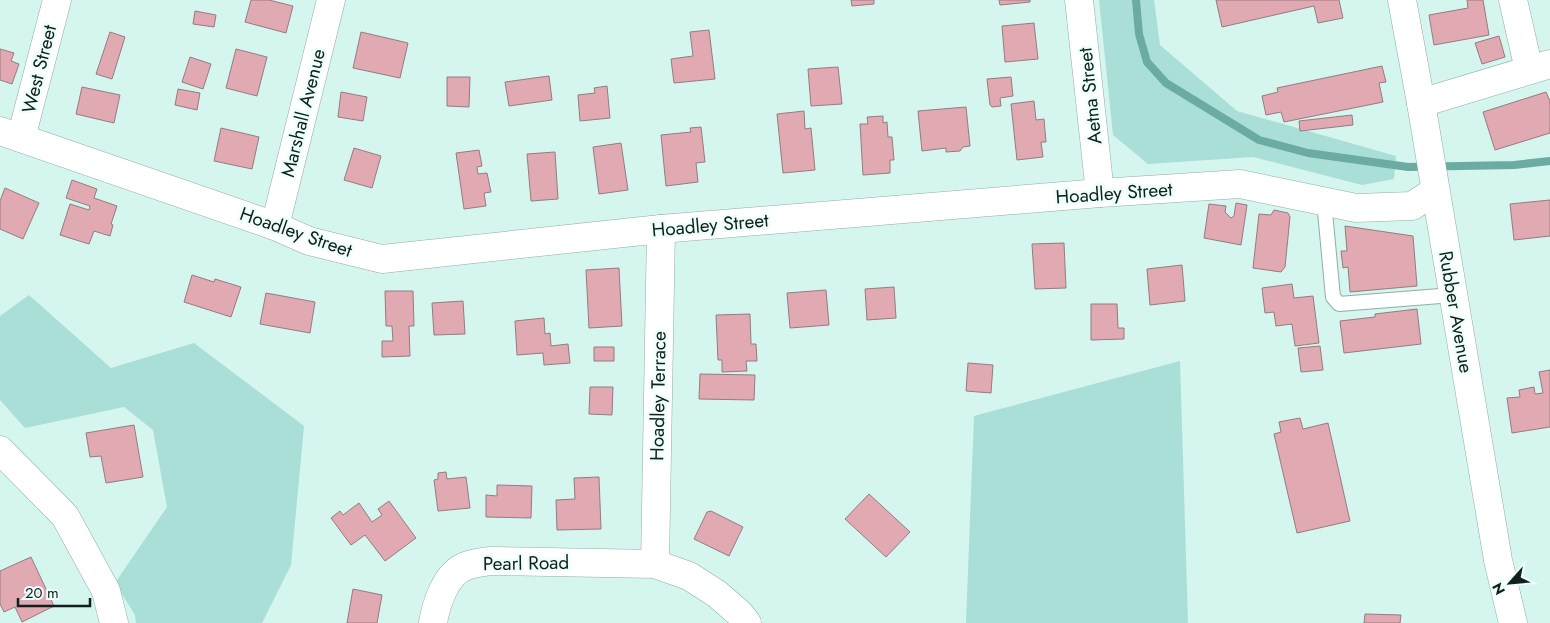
<svg xmlns="http://www.w3.org/2000/svg" width="1550" height="623" font-family="Jost,sans-serif">
<style>
.green{fill:#a9dfd6}
.lines{fill:none;stroke-linecap:round;stroke-linejoin:round}
.stream{stroke:#6caba1;stroke-width:8}
.building{fill:#e1a9b2;stroke:#967b7f}
.lane-casing{stroke:#90ada8;stroke-width:16}
.street-casing{stroke:#90ada8;stroke-width:29}
.secondary-casing{stroke:#90ada8;stroke-width:29}
.lane{stroke:#fff;stroke-width:14}
.street{stroke:#fff;stroke-width:28}
.secondary{stroke:#fff;stroke-width:28}
.labels{text-anchor:middle;dominant-baseline:central;stroke-width:5;stroke-linejoin:round;paint-order:stroke}
.street-label{font-size:19px;fill:#131f1d;stroke:#ecfffb}
</style>
<rect width="100%" height="100%" fill="#d5f5ef"/>
<path class="green" d="M1099,0h55l6,45 77,66 159,45 -2,23 -32,6 -109,-28 -105,7 -35,-29z
M29,295l82,73 83,-25 110,83 -13,139 -29,58h-126l-1,-8 -20,-32 52,-76 -14,-77 -29,-23 -99,21 -25,-28v-84z
M1180,361l8,262h-222l8,-207z"/>
<g class="lines">
<path class="stream" d="M1136,0l3,34 8,28 19,21 93,57 49,13 100,14 106,-2 36,-4"/>
</g>
<path class="building" d="M251,0h18l24,6 -7,27 -41,-11z
M851,0h23v4l-22,2z
M999,0h31v2l-30,3z
M1216,0h123l4,18 -25,5 -4,-17 -92,21z
M1467,0h16l6,35 -55,10 -5,-30 39,-7z
M195,11l21,4 -2,12 -21,-3z
M1034,23l4,36 -33,3 -3,-36z
M709,30l6,49 -41,4 -3,-24 22,-3 -3,-24z
M110,32l15,5 -13,42 -16,-5z
M361,32l47,11 -8,35 -47,-10z
M1499,36l6,21 -23,7 -7,-21z
M0,49l14,4 -3,8 8,3 -7,20 -12,-4z
M236,49l31,8 -10,39 -31,-8z
M190,57l21,7 -8,25 -21,-7z
M1382,66l4,16 -7,1 4,19 -99,20 -3,-10 -15,3 -4,-19 16,-4 -1,-4z
M838,67l4,37 -31,2 -3,-37z
M549,76l3,24 -43,6 -4,-24z
M447,77h23l-1,30 -22,-1z
M1011,77l2,19 -13,2 1,8 -9,1 -2,-2 -3,-26z
M607,86l3,32 -30,3 -2,-26 17,-2 -1,-5z
M82,87l38,8 -6,28 -38,-9z
M178,89l22,4 -3,17 -22,-5z
M341,92l26,5 -4,24 -25,-4z
M1546,92l4,9v32l-55,17 -12,-38z
M1034,101l2,19 8,-1 2,23h-5l2,15 -26,3 -6,-56z
M966,107l4,39 -7,1 -3,4 -14,1v-4l-24,3 -4,-40z
M804,111l1,18 6,-1 4,42 -32,3 -6,-59z
M1352,115l1,10 -53,6 -1,-10z
M883,116v7l4,-1 1,15h4l2,23h-4v13l-27,2 -3,-51h8l-1,-7z
M701,127l4,35 -9,1 2,19 -32,4 -5,-51 30,-3 -1,-4z
M221,128l38,9 -7,32 -38,-8z
M621,143l7,47 -29,4 -6,-47z
M354,148l27,8 -9,32 -28,-8z
M479,150l3,16 -5,1 1,7 9,-1 4,19 -7,1 2,13 -22,3 -8,-56z
M555,152l3,47 -27,2 -4,-47z
M72,180l25,9 -3,9 23,8 -6,18 2,1 -3,11 -16,-5 -5,13 -29,-9 10,-31 19,6 1,-4 -24,-8z
M5,188l34,15 -16,36 -23,-10v-28z
M1550,200v36l-36,4 -4,-36z
M1236,203l11,2 -6,40 -37,-7 5,-34 17,2 -1,6 6,6 3,-2z
M1274,210l14,3 2,4 -5,50 -4,5 -28,-4 6,-54 12,1z
M1345,226l68,10 4,50 -67,6 -2,-25 -5,1 -2,-17h6z
M1064,243l2,45 -31,1 -3,-45z
M1182,265l3,36 -35,4 -3,-36z
M619,268l3,58 -33,2 -3,-58z
M192,275l22,7 1,-3 26,8 -10,30 -47,-15z
M1292,284l2,14 19,-2 6,47 -24,3 -3,-22 -16,2 -2,-14 -9,1 -3,-25z
M894,287l2,31 -29,2 -2,-31z
M826,290l3,35 -39,3 -3,-35z
M385,291h28l1,35h-5l1,30 -28,1v-16h11l-1,-15h-6z
M266,293l49,9 -5,31 -50,-9z
M463,301l2,33 -31,1 -2,-32z
M1091,304h26l1,24h6v11l-33,1z
M1417,309l4,35 -77,9 -4,-32 35,-4v-3z
M750,314l1,30h5l1,17h-11l1,10 -25,1v-12h-4l-2,-45z
M544,318l1,16 5,-1 1,13 17,-2 2,19 -26,2 -1,-12 -26,2 -2,-34z
M1320,346l3,24 -22,2 -3,-24z
M594,347h20v14h-20z
M968,363l25,2 -2,28 -25,-2z
M1550,370v57l-38,6 -5,-35 13,-1 -1,-7 15,-3 1,7 8,-1 -4,-21z
M700,374l55,1 -1,25 -55,-1z
M590,387h23l-1,28 -23,-1z
M1300,418l3,11 25,-6 22,98 -53,12 -23,-99 7,-2 -2,-10z
M134,425l9,52 -37,6 -5,-27 -11,1 -4,-24z
M446,472l1,7 19,-2 4,31 -32,3 -4,-31 4,-1v-6z
M599,477l2,52 -44,1 -1,-30 19,-1 -1,-21z
M497,485l35,1 -1,32 -45,-1v-22l11,1z
M869,494l41,38 -24,25 -41,-38z
M389,501l27,37 -31,23 -20,-26 -14,10 -20,-27 9,-7 3,4 16,-12 13,19 10,-7 -4,-6z
M711,511l32,16 -14,29 -35,-17 13,-27z
M31,557l23,49 -32,16 -7,-15 -11,5 -4,-8v-33z
M353,589l29,6 -5,28h-30z
M1365,614l36,1 -1,8h-36z"/>
<g class="lines">
<defs>
<path id="lane" d="M1324,201l9,96 6,7 114,-9"/>
<path id="street" d="M1079,0l21,193
M1513,0l16,70
M1421,103l129,-39
M21,138l36,-138
M275,226l56,-226
M0,450l65,66 41,75 8,32
M655,564l6,-335
M433,623c3,-19 13,-50 33,-57 8,-3 16,-4 24,-5l165,3 34,12 28,18 23,20 7,9"/>
<path id="secondary" d="M1402,0l19,103 77,457 15,63
M0,131l275,95 34,15 73,18 279,-30 439,-36 140,-9 116,24 56,-2 23,-15"/>
</defs>
<use href="#lane" class="lane-casing"/>
<use href="#street" class="street-casing"/>
<use href="#secondary" class="secondary-casing"/>
<use href="#lane" class="lane"/>
<use href="#street" class="street"/>
<use href="#secondary" class="secondary"/>
</g>
<g class="labels">
<g class="street-label">
<text transform="translate(39 69) rotate(-76)">West Street</text>
<text transform="translate(1090 96) rotate(-96)">Aetna Street</text>
<text transform="translate(303 113) rotate(-76)">Marshall Avenue</text>
<text transform="translate(1114 193) rotate(-4)">Hoadley Street</text>
<text transform="translate(710 225) rotate(-5)">Hoadley Street</text>
<text transform="translate(296 232) rotate(19)">Hoadley Street</text>
<text transform="translate(1456 312) rotate(80)">Rubber Avenue</text>
<text transform="translate(658 396) rotate(-89)">Hoadley Terrace</text>
<text transform="translate(526 563) rotate(-1)">Pearl Road</text>
</g>
</g>
<g transform="translate(1510 583) rotate(243)" stroke="#ecfffb" stroke-width="4" paint-order="stroke">
<path d="M0-4L9 19L0 12L-9 19Z" fill="#131f1d"/>
<text y="-8" font-size="14" font-weight="bold" text-anchor="middle" fill="#131f1d">N</text>
</g>
<path d="M18 598v8h72v-8" fill="none" stroke="#131f1d" stroke-width="2.5"/>
<text x="25" y="598" font-size="15" fill="#131f1d" stroke="#ecfffb" stroke-width="4" paint-order="stroke">20 m</text>
</svg>
